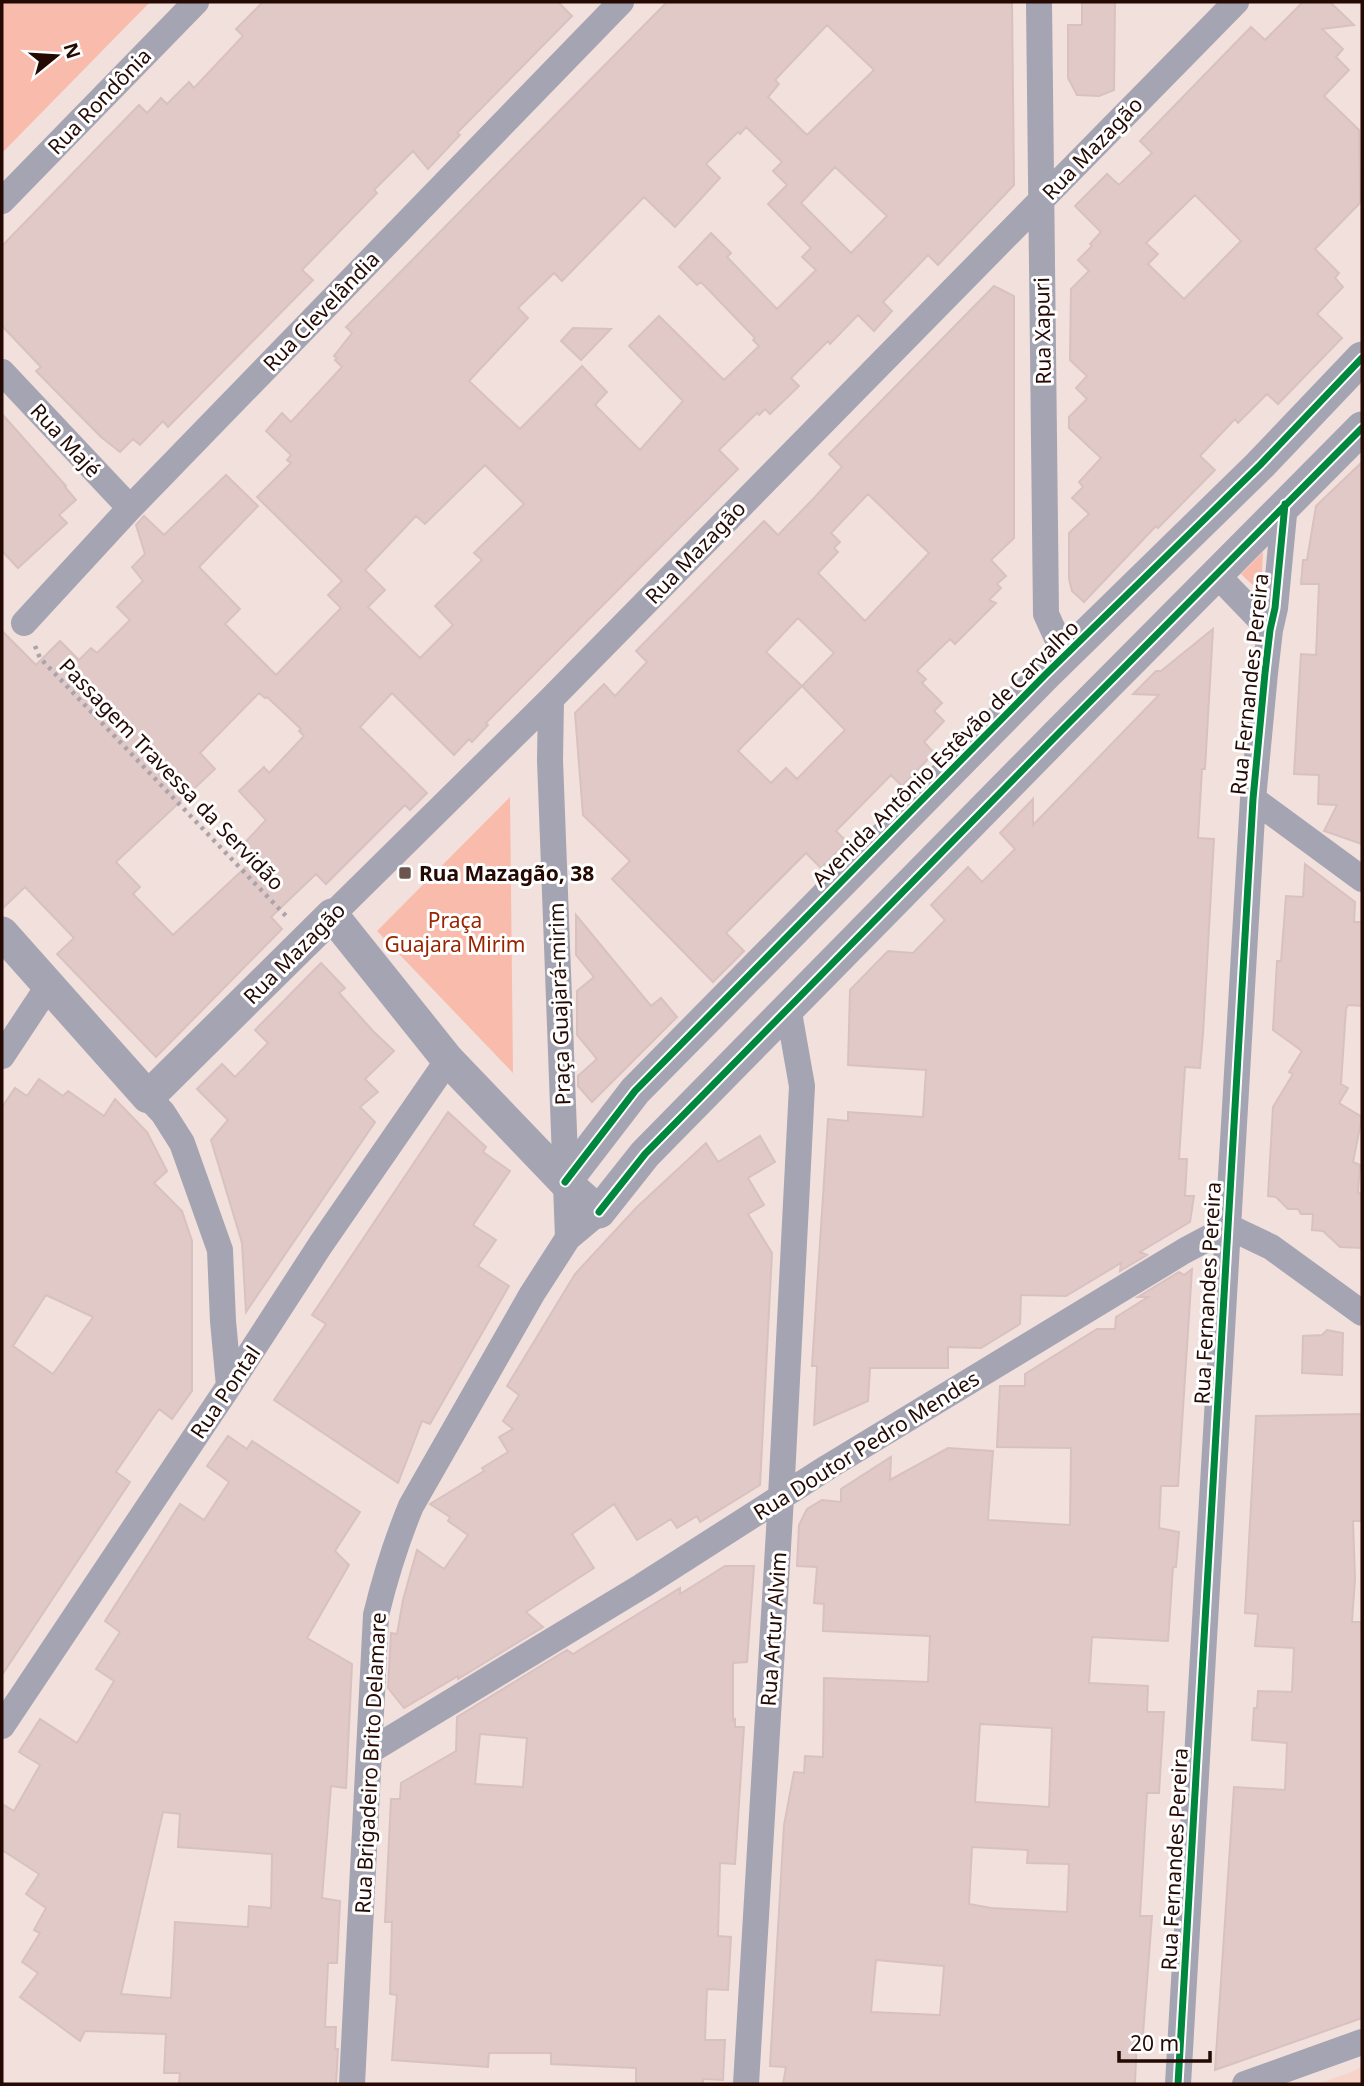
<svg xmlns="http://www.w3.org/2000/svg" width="1364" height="2086" font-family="'Noto Sans',sans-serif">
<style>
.built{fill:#f8d3c9}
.green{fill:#f9bbab}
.building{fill:#e1c9c7;stroke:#d9c1c0;stroke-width:2;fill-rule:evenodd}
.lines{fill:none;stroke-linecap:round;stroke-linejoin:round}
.path{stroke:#a9a4ab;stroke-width:4.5;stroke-dasharray:3.5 5;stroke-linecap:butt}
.minor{stroke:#a4a4b2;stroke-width:26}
.tertiary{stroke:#a4a4b2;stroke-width:33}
.cycleway-casing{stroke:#fff;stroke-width:11}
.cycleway{stroke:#00873e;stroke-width:7}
.poi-dot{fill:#6c554f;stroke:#fff;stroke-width:2.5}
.labels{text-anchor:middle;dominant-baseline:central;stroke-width:6;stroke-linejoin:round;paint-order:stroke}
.street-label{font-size:21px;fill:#250a04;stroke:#fff}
.poi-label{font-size:21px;font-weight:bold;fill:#250a04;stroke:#fff;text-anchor:start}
.park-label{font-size:21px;fill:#982400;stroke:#fff}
</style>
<rect width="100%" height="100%" fill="#f1e0db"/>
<path class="built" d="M1362,2067v17h-44l28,-10z"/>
<path class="green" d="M2,2h148l-148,151z
M1263,552l-2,41 -20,-19z
M510,797l3,276 -136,-142z"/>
<path class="building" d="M263,2h295l14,14 -115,117 3,2 -32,34 -15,-18 -39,39 3,3 -75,77 11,10 -145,147 -5,-6 -23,24 -7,-6 -13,13 -19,-15 -65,-66 5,-4 -39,-41v-80l137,-141 8,8 14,-15 6,6 22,-22 5,6 49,-52 -7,-7z
M667,2h345l2,183 -76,80 -10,-10 -45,47 9,9 -18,20 -16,-16 -28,29 -2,-3 -37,37 8,8 -29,28 -5,-5 -6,6 -2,-2 -38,37 19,19 -252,254 2,2 -16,17 -3,-3 -15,16 -62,-62 -32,34 67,66 -17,17 -5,-5 -79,79 -10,-10 -45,43 11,12 -126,128 -99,-103 17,-16 -49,-51 -23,22v-278l34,34 24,-24 19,19 12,-12 6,5 33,-33 -13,-13 26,-26 -11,-14 13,-13 -9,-29 8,-9 20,19 62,-60 32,31 -59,61 41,42 -15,15 51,51 65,-67 -13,-13 14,-14 -85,-84 34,-34 -4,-3 4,-5 -25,-24 16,-18 9,9 51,-55 -7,-7 2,-2 -3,-2 18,-23 -6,-6zM827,25l47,45 -67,65 -39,-38 11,-13 -4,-4zM746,127l36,35 -9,9 14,14 -19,19 43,44 -9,9 14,13 -39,39 -50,-52 4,-4 -20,-20 -32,34 18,18 4,-3 54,56 -2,2 6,6 -35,34 -65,-64 -30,30 54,55 -43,49 -45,-45 12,-13 -25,-26 -62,63 -51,-48 59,-63 -10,-10 36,-35 8,8 82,-84 31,30 45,-49 -14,-14 32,-32 2,2zM835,167l52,49 -36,37 -50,-50zM485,465l39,39 -50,49 8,7 -47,46 18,19 -33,33 -52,-51 17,-17 -20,-20 51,-54 9,8zM259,693l6,5 2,-1 34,32 -2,2 5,5 -35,37 -5,-6 -25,24 27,29 -30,32 12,13 -75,70 -40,-41 7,-7 -24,-25 99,-93 -15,-16z
M1082,2h33l-1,88 -15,6 -22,-1 -9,-17v-53h14z
M1303,2h27l24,23 -32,4 21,20 -7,8 13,13 -25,26 35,34 1,73 -45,46 24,24 -4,5 8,9 -26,27 25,24 -64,66 -11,-10 -29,29 -3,-4 -35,37 15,14 -57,58 -2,-2 -72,76 -12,-11 -3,-12v-46l20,-19 -17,-16 11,-11 -4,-5 22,-24 -32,-30v-11l18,-18 -11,-11 11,-12 -17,-16 1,-71 18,-18 -11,-11 14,-14 -2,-2 11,-12 -26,-26 32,-32 12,11 33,-32 -12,-12 111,-114 14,13zM1195,195l46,46 -57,58 -36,-35 10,-10 -12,-11z
M994,286l20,10v242l-23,22 15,16 -9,8 4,4 -12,12 7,3 -41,41 -5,-5 -33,32 9,8 -4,4 20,20 -8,8 10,10 -20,21 10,11 -32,33 -11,-11 -55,56 11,11 -26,26 -15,-15 -80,80 18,18 -31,31 -101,-103 18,-18 -47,-46 -8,-102 29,-29 11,12 32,-34 -11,-11 128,-130 14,14 37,-38 27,-30 -13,-13zM868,494l61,59 -64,68 -47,-48 20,-21 -4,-4 6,-6 -9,-9zM798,618l36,35 -32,33 -36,-34zM802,686l43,44 -48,49 -11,-11 -15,15 -33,-32z
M573,328l38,1 -30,31 -20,-19z
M2,414l64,72 -1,1 11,13 -17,15 8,8 -49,45 -16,-17z
M1362,462v382l-38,-13 13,-26 -19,-1 1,-29 -25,-1 7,-120 15,1 3,-71h-18l2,-24h4l9,-54z
M1213,629l-8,140h-3l-4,69 16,1 -11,195 -3,34 -15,-1 -6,92h8l-2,37h9l-4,26 -50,30 7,3 -27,16 1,-8 -55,33 -45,-1 -1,29 -39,24 -33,-1v21h-78l-2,33 -54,24 3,-59h-5l16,-247 20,2v-9l75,5 3,-47 -78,-5 2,-75 38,-39 25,2 32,-33 -14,-15 37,-38 14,15 33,-33 -15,-16 33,-34v26l126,-130 -26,-1 23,-23h5z
M1305,864l50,38 -1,20h8v84l-14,-1 -2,4 -5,75 7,4 -9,15 23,14 -9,45 7,3 -2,28 4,1v54l-22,-1 -17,-16 -11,-1 1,-16h-12l-3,-5h-10l-12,-12 -8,-1 5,-89 20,-33 -4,-2 13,-21 -29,-21 4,-69h4l5,-65 17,1z
M576,915l75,91 10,-8 16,19 -85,85 -14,-16v-10l19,-17 -20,-24v-44l17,-14 -18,-22z
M321,963l24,25 -6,5 34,38 21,20 -29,28 13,13 -18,15 15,15 -129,190 -4,-69 -31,-103 17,-20 -31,-31 25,-25 13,13 33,-34 -13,-13z
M39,1079l24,17 5,-5 36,25 11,-17 32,33 20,39 -13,12 28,28 10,30v150l-20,28 -13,-10 -43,63 14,10 -128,193v-568l13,-19 12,8zM46,1295l47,22 -40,57 -40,-28z
M448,1112l38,35 -3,5 27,19 -37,54 23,15 -18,26 31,20 -79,138 -8,-3 -24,62 -124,-83 52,-76 -14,-9z
M760,1136l15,26 -27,16 16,27 -16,9 24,39 -12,232 -60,37 -3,-6 -20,12 -6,-9 -34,21 -23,-36 -42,30 22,34 -68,44 17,15 -85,52v-3l-54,32 -16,-20 3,-55 6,1 6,-34 14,-50 27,19 24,-34 -20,-14 2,-4 -20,-13 54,-33 -2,-3 26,-16 -9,-15 14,-8 -10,-8 16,-26 -12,-9 68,-112 62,-67 69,-64 12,19z
M1192,1269l-14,217h-17l-2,42 20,4 -3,35h-3l-5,74 -76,-4 -3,46 59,3 -1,26h17l-5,81h-12l-7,123h12l-9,118h-6l-2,50h-352l3,-17 -16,-1 14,-241 10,-53 10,1 1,-17 18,1 1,-79 104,4 2,-46 -107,-5 1,-27 -10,-1 3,-36 -20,-1 2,-41 8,-16 15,-9 19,2v-13l50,-32 -1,23 58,-32 45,3 -5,69 82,5 1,-77 -74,-1 3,-61h25v-12l72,-45h18l1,-12 32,-20h-10l41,-25 5,3zM980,1724l72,4 -3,79 -74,-5zM972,1847l56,3 -1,13 42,1 -2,48 -76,-4 -22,-4zM876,1960l68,6 -4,49 -69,-3z
M1327,1330l16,3 -1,42 -40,-2 1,-37 19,-1z
M1362,1414v107h-9l2,58 -3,43h9l1,5v391l-147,52 19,-283 51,3 2,-47 -35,-3 2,-32h3l1,-17 34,1 2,-44 -39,-2 3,-32 -13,-1 11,-197z
M228,1436l19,13 5,-8 108,71 -25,39 14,14 -42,73 45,26 -6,124 -15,-2 -9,112 18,3 -3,62h-9l-3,64h11l-1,22h3l-2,35h-157l1,-11h-16l2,-39 -81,-3 -5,10 -60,-44 18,-24 -16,-11 18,-29 -6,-3 12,-22 -20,-14 13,-20 -37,-24v-46l12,7 26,-46 -21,-13 21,-33 37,24 37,-62 -18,-12 24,-37 -15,-11 75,-117 24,16 25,-38 -22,-16zM163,1812l17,2 -2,33 94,7 -1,54 -22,-2 -1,21 -73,-5 -4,76 -50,-4z
M725,1566h29l-7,96 -14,1v57l2,-1v8h9l-9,137 -15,-1 -2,73 13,1 -3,53 -21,-1 -2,51h20l-2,40 -20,-1v5h-67v-16l-85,-4v-11h-62l-1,14 -96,-7 5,-65 -7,-1 2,-72h-7l6,-123h9l1,-16 55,-32 1,-34 110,-67 6,4 107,-66v6zM480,1734l47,4 -4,49 -48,-3z"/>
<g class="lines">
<path class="path" d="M35,646l5,12 246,258"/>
<path class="minor" d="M1039,2l7,612 19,42
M2,201l194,-199
M2,372l128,136
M1216,574l54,56
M24,623l106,-115 491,-506
M551,699l-1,61 18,478
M1253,799l109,80
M332,915l219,-216 685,-697
M2,1056l47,-71
M148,1097l15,16 19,30 38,107 3,71 6,65
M2,1726l227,-340 92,-142 127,-184
M370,1751l272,-165 186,-119 356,-216 45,-24 42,20 91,66
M352,2084l24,-469c9,-37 20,-73 35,-109l121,-212 36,-56 31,-26
M746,2084l35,-587 21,-411 -14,-79
M1178,2084l75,-1285 12,-126 5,-43 5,-22 10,-104
M1245,2084l117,-42"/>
<path class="tertiary" d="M2,933l146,164 184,-182 116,145 117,122 34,30 46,-58 414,-421 303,-305
M565,1182l70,-91 411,-417 214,-209 102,-107"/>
<defs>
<path id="cycleway" d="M565,1182l70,-91 411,-417 214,-209 102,-107
M599,1212l46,-58 414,-421 303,-305
M1178,2084l75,-1285 12,-126 5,-43 5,-22 10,-104"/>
</defs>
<use href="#cycleway" class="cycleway-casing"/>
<use href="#cycleway" class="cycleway"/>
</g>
<rect class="poi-dot" x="398" y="866" width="14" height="14" rx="3.5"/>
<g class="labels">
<g class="street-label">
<text transform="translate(99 101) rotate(-46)">Rua Rondônia</text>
<text transform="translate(1092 148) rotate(-46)">Rua Mazagão</text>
<text transform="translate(321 311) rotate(-46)">Rua Clevelândia</text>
<text transform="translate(1042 331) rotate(-91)">Rua Xapuri</text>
<text transform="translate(66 440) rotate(47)">Rua Majé</text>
<text transform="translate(695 552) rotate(-46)">Rua Mazagão</text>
<text transform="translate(1249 684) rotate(-84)">Rua Fernandes Pereira</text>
<text transform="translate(945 753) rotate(-45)">Avenida Antônio Estêvão de Carvalho</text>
<text transform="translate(172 774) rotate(46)">Passagem Travessa da Servidão</text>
<text transform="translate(294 953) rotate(-45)">Rua Mazagão</text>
<text transform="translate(559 1004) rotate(-92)">Praça Guajará-mirim</text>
<text transform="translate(1207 1293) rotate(-87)">Rua Fernandes Pereira</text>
<text transform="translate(225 1392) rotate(-56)">Rua Pontal</text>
<text transform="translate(866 1445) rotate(-32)">Rua Doutor Pedro Mendes</text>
<text transform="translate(773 1629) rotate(-86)">Rua Artur Alvim</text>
<text transform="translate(370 1763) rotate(-87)">Rua Brigadeiro Brito Delamare</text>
<text transform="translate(1174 1859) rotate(-87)">Rua Fernandes Pereira</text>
</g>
<g class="poi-label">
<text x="419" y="873">Rua Mazagão, 38</text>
</g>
<g class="park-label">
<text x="455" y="920">Praça<tspan x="455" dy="24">Guajara Mirim</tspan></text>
</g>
</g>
<rect width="1364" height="2086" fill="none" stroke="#250a04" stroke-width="7"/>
<g transform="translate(56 56) rotate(72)" stroke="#ffffff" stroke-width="5" paint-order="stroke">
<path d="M0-5L12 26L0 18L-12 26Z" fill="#250a04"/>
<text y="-10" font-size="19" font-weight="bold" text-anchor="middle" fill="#250a04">N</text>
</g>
<path d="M1119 2051v10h91v-10" fill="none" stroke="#250a04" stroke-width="3.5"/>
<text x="1130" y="2051" font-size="21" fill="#250a04" stroke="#ffffff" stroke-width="5" paint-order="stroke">20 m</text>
</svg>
